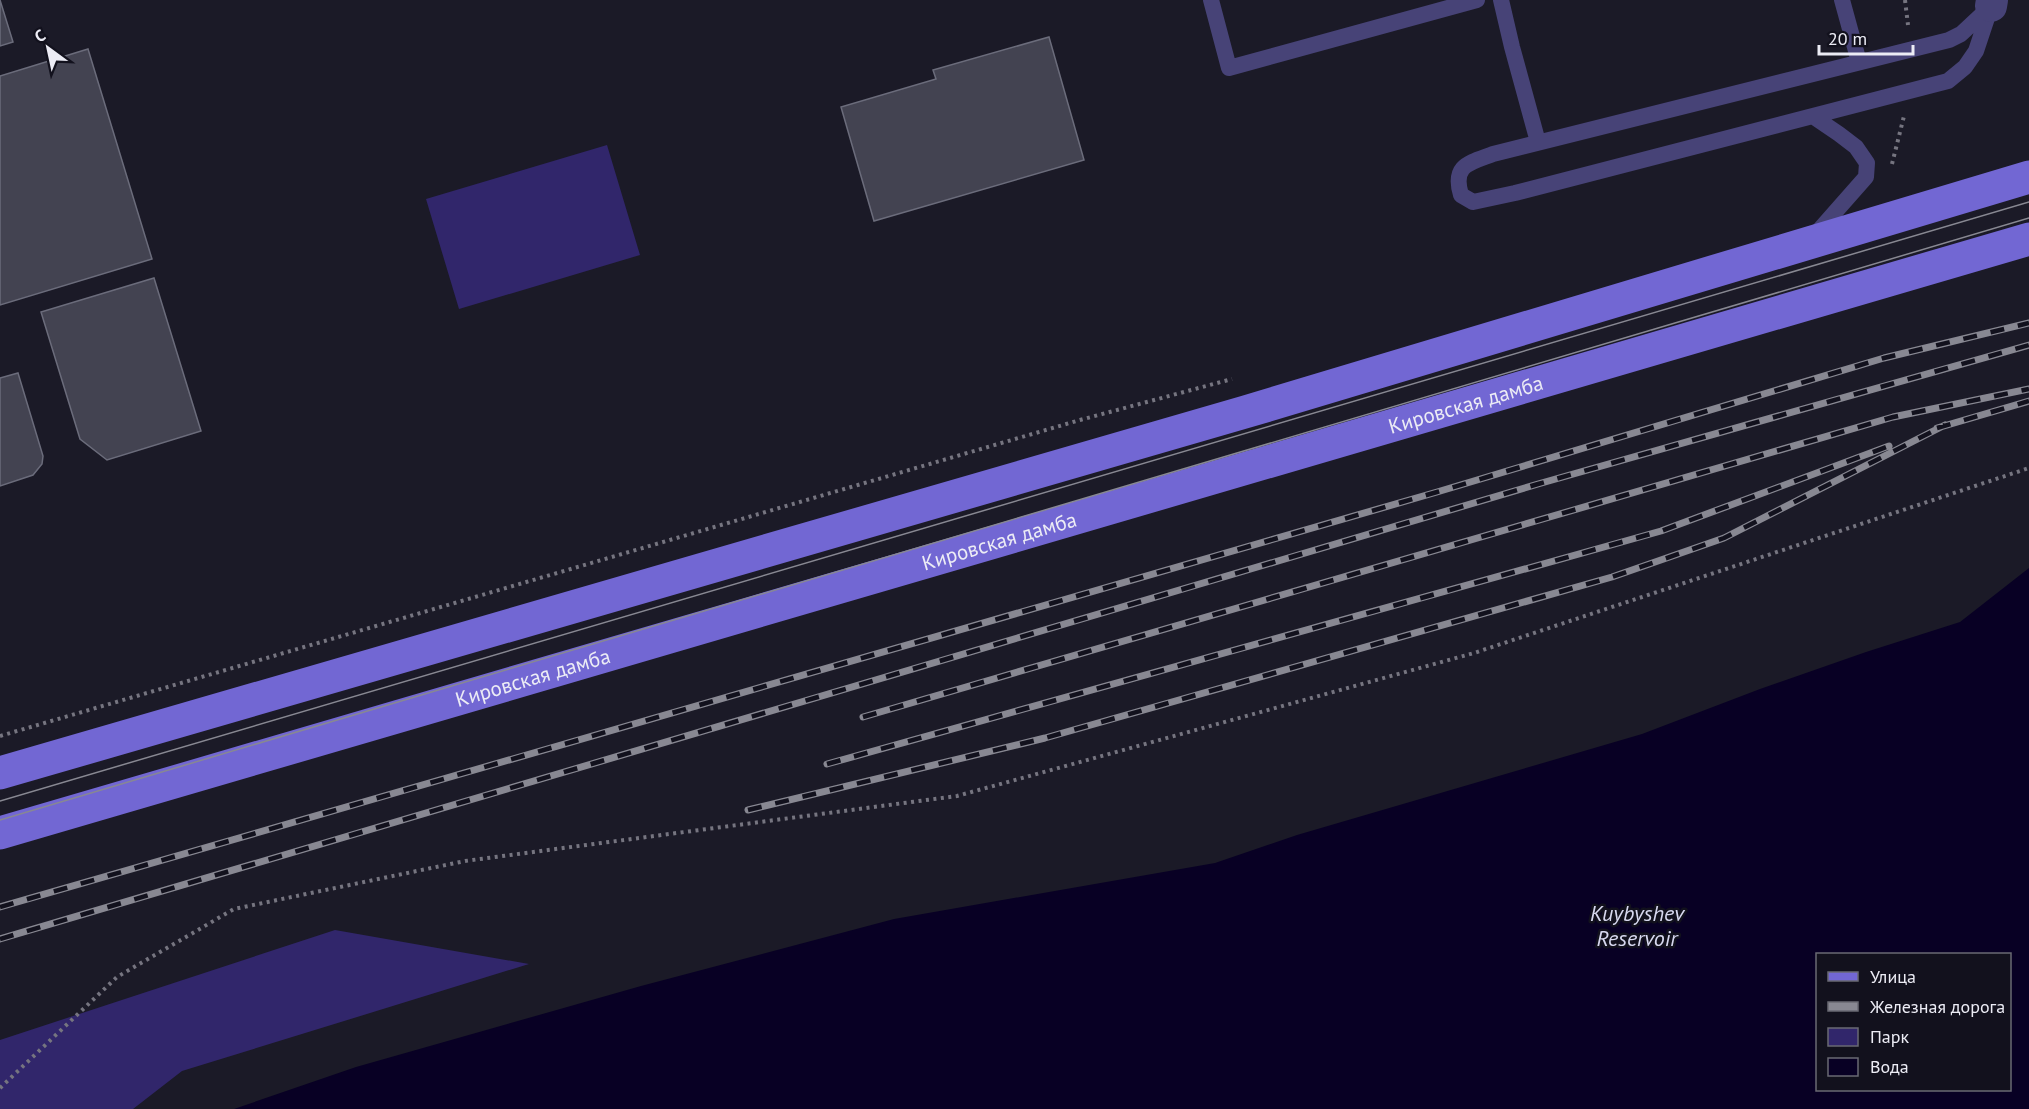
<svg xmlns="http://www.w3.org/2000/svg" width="2029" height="1109" font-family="'PT Sans',sans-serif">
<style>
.green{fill:#31266b}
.water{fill:#080024;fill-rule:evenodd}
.building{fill:#434351;stroke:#6b6c7b;stroke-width:1.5}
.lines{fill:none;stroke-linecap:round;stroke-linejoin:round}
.path{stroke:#767580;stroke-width:4;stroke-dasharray:3 4.5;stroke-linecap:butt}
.lane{stroke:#474377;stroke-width:16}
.street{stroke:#474377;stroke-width:32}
.primary{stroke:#7267d3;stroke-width:33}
.tram{stroke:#888892;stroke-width:1.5}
.rail-casing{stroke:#888892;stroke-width:7}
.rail{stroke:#12111d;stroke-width:4.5;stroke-dasharray:14;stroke-linecap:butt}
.labels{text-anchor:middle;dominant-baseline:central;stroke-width:5;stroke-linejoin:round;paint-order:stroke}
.street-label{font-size:21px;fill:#ececf5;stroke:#12111d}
.water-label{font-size:22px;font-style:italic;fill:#d7d8ef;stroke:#12111d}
</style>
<rect width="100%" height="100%" fill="#1b1a27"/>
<path class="green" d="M607,145l33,110 -181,54 -33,-110z
M335,930l194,34 -347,107 -49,38h-133v-69z"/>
<path class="water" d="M2029,568v541h-1795l122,-42 285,-81 253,-67 321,-56 82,-28 345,-101 118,-45 106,-37 94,-30zM1818,954h192v136h-192z"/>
<path class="building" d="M0,0l13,42 -13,4z
M1049,37l35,123 -210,61 -33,-114 95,-28 -3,-9z
M88,49l64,210 -152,46v-229z
M154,278l47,153 -94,29 -27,-21 -39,-127z
M18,373l25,83 -1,8 -9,11 -33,11v-108z"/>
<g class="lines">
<path class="path" d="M1905,0l3,25
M1892,164l12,-48
M0,736l1080,-316 152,-41
M0,1088l117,-111 117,-68 231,-48 492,-65 517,-143 555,-185"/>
<path class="lane" d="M1211,0l18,68 248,-68
M1501,0l11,47 26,95
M1842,0l17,62
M1991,6l-15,45 -11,16 -17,14 -433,112 -42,9 -12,-7c-9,-30 8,-32 32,-41l456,-114 12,-6z
M1814,117l25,17 17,13 11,16 -1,14 -52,59"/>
<path class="street" d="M1991,6l1,-6"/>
<g class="primary">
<path d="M0,773l1245,-361 784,-235"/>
<path id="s1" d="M0,833l2029,-594"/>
</g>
<path class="tram" d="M0,801l2029,-599
M0,820l2029,-602"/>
<defs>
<path id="rail" d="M1937,428l92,-27
M863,717l1030,-300 136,-28
M827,764l834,-233 228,-85
M748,810l297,-72 567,-161 112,-39 221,-113
M0,907l1437,-415 447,-134 145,-35
M0,939l1538,-455 491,-139"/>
</defs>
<use href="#rail" class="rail-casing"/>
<use href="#rail" class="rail"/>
</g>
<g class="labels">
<g class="street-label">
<text stroke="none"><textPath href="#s1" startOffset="1527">Кировская дамба</textPath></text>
<text stroke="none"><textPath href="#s1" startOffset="1041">Кировская дамба</textPath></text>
<text stroke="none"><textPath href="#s1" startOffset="555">Кировская дамба</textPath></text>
</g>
<g class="water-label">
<text x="1637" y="913">Kuybyshev<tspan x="1637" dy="25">Reservoir</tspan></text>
</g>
</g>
<rect x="1816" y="953" width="195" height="138" fill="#12111d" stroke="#696973" stroke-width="1.5"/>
<rect x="1828" y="972" width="30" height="9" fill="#7267d3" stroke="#696973" stroke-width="1.5"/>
<text x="1870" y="983" font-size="18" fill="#ececf5">Улица</text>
<rect x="1828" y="1002" width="30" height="9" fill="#888892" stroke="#696973" stroke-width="1.5"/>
<text x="1870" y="1013" font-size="18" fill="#ececf5">Железная дорога</text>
<rect x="1828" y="1028" width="30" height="18" fill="#31266b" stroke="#696973" stroke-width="1.5"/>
<text x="1870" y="1043" font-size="18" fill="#ececf5">Парк</text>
<rect x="1828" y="1058" width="30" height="18" fill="#080024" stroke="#696973" stroke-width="1.5"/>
<text x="1870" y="1073" font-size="18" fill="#ececf5">Вода</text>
<g transform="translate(48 48) rotate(327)" stroke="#12111d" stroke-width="4.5" paint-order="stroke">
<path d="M0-4.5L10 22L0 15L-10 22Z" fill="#ececf5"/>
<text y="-9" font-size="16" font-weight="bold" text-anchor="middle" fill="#ececf5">С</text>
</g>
<path d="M1819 45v9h94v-9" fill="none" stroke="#ececf5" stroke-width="3"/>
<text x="1828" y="45" font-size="18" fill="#ececf5" stroke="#12111d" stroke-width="4.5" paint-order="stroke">20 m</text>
</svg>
